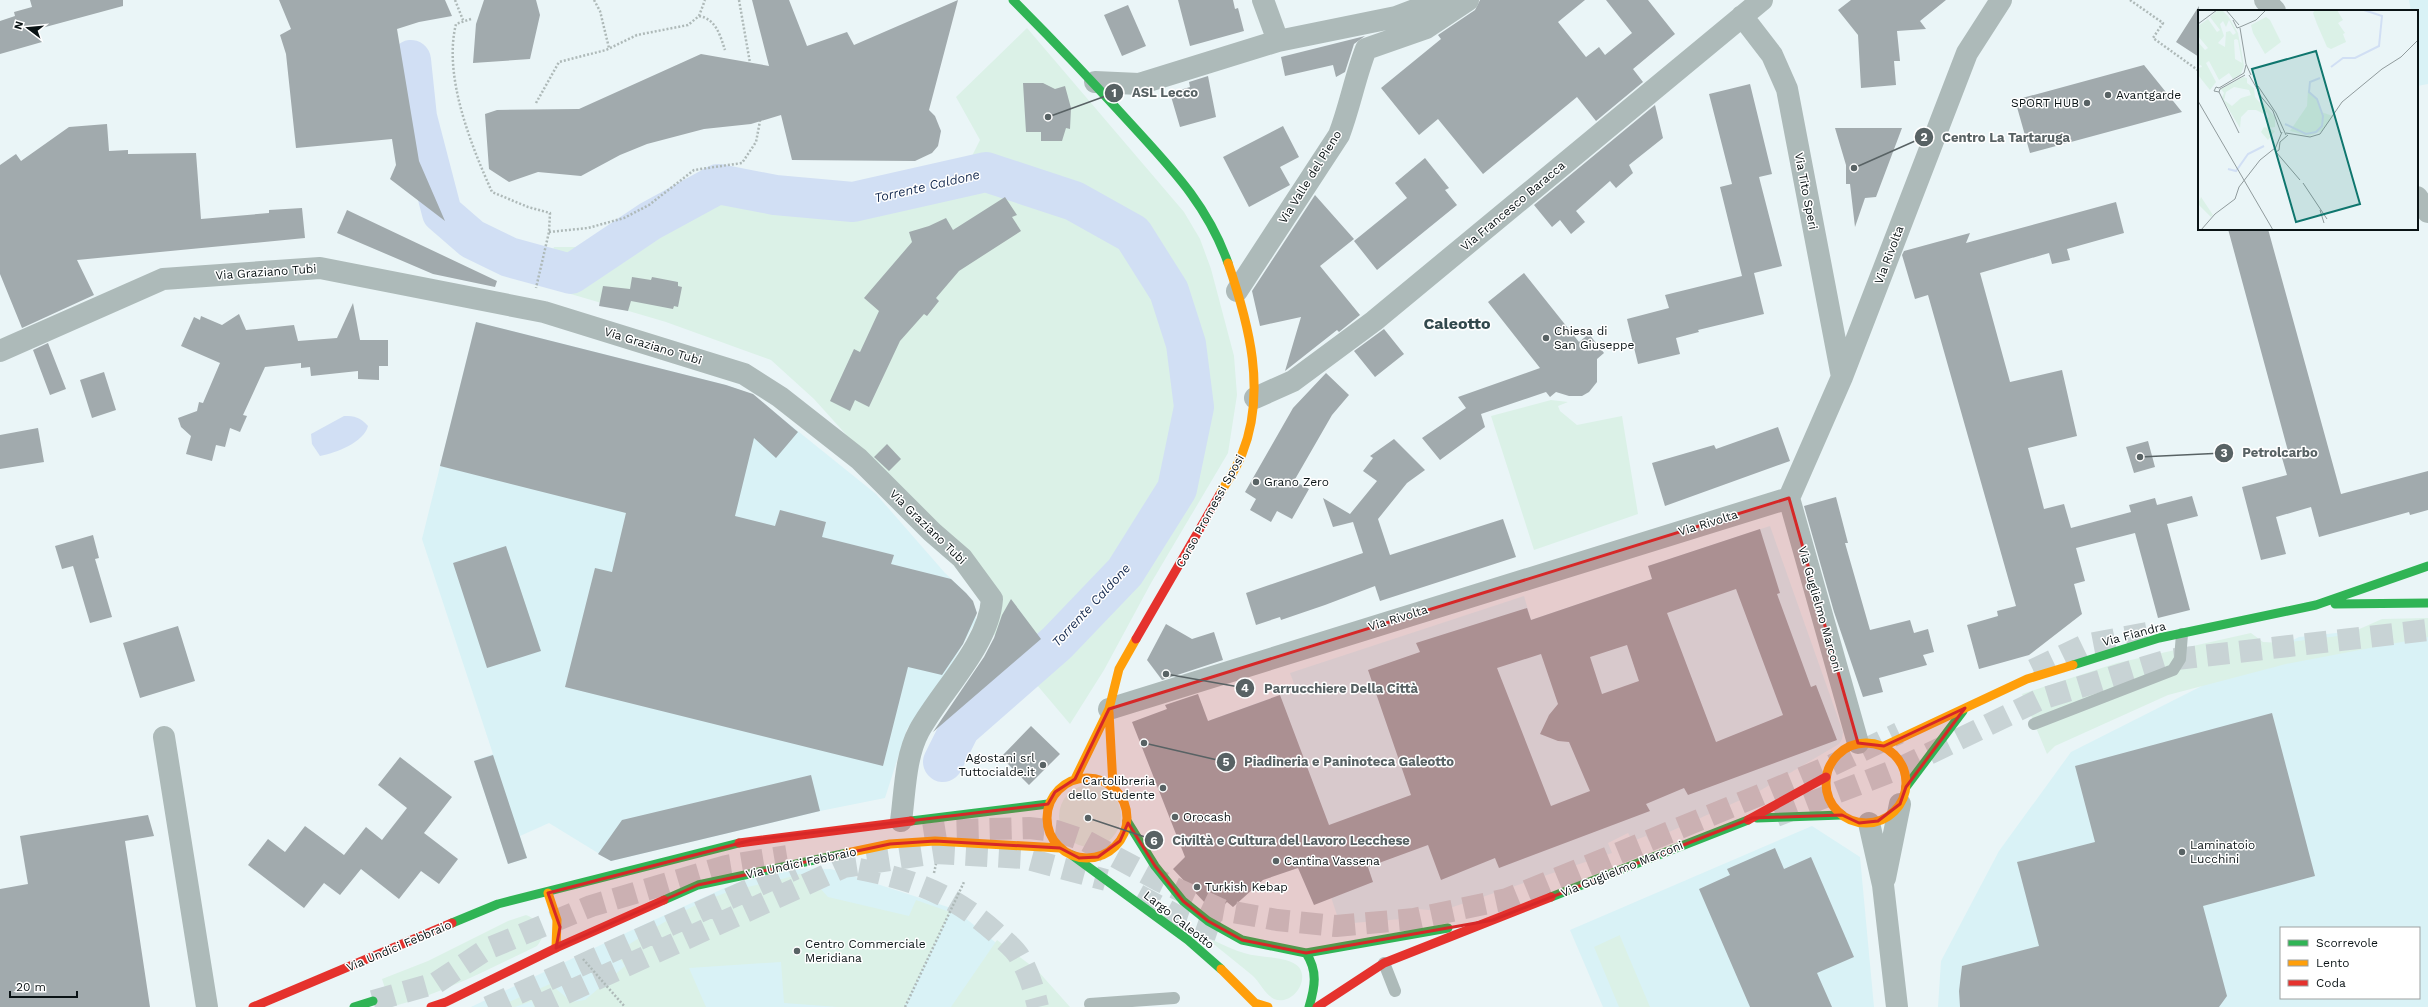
<svg xmlns="http://www.w3.org/2000/svg" width="2428" height="1007" font-family="'Work Sans',sans-serif">
<style>
.built{fill:#d9f2f6;fill-rule:evenodd}
.green{fill:#dbf1e7}
.water{fill:#d1dff4}
.lines{fill:none;stroke-linecap:round;stroke-linejoin:round}
.river{stroke:#d1dff4;stroke-width:40}
.building{fill:#a1aaad;fill-rule:evenodd}
.highway-tunnel{stroke:#c8d3d5;stroke-width:22;stroke-dasharray:22 11;stroke-linecap:butt}
.path{stroke:#aeb9b8;stroke-width:2.5;stroke-dasharray:2 2;stroke-linecap:butt}
.lane{stroke:#adbab9;stroke-width:12}
.street{stroke:#adbab9;stroke-width:22}
.fast{stroke:#30b455;stroke-width:9}
.slow{stroke:#ff9f0a;stroke-width:9}
.jam{stroke:#e5322d;stroke-width:9}
.marked{fill:#d62828;fill-opacity:0.2;stroke:#d62828;stroke-width:3;stroke-linejoin:round}
.poi-dot{fill:#586264;stroke:#fff;stroke-width:1.5}
.labels{text-anchor:middle;dominant-baseline:central;stroke-width:3;stroke-linejoin:round;paint-order:stroke}
.poi-label{font-size:12px;fill:#0a1315;stroke:#fff;text-anchor:start}
.street-label{font-size:12px;fill:#0a1315;stroke:#fff}
.water-label{font-size:13px;font-style:italic;fill:#172c51;stroke:#fff}
.district-label{font-size:16px;font-weight:bold;fill:#33494d;stroke:#fff}
.inset-river{fill:none;stroke:#d1dff4;stroke-width:2}
.inset-road{fill:none;stroke:#909b9d;stroke-width:1}
.view{fill:#0f766e;fill-opacity:0.15;stroke:#0f766e;stroke-width:2}
.inset-edge{fill:none;stroke:#0a1315;stroke-width:2}
.leader{fill:none;stroke:#586264;stroke-width:1.5}
.callout-dot{fill:#586264;stroke:#fff;stroke-width:1.5}
.mark-label{font-size:12px;text-anchor:middle;font-weight:bold;fill:#fff}
.callout-label{font-size:13px;text-anchor:middle;font-weight:bold;fill:#586264;stroke:#fff;stroke-width:3;stroke-linejoin:round;paint-order:stroke}
</style>
<rect width="100%" height="100%" fill="#eaf5f7"/>
<path class="built" d="M2409,0h19v84l-11,2v-39l2,-1 -2,-35h-6z
M476,322l250,63 27,10 123,99 69,79 21,20 9,15 1,13 -31,55 -38,53 -22,69 -65,13 -209,50 -62,-38 -29,13 7,22 -19,6 -34,-103 19,-7 -71,-215z
M1770,526l73,206 -1,7 -3,5 -83,49 -107,48 -3,-5 -13,5 -5,-8 -20,10 4,10 -171,58 -24,-2 -13,5 -2,5 -62,5 -38,-114 -94,-89 88,-32 -6,-16 234,-77 7,24 121,-41 -4,-13z
M2428,623v384h-490l3,-46 58,-110 72,-99 228,-115zM2281,928h138v70h-138z
M1812,826l48,31 14,150h-271l-33,-77z
M784,868l47,1 123,40 77,62 28,36h-588l159,-76 99,-45z"/>
<path class="green" d="M1027,28l157,184 16,27 11,30 23,87 3,39 -9,58 -77,130 -47,87 -34,54 -84,-99 6,-15 -132,-160 -46,-51 -43,-39 -105,-38 -102,-30 -20,-15 10,-30h44l100,-65 29,-7 13,2 35,18 78,7 67,-15 49,-25 11,-22 -24,-43z
M1551,400l17,2 -10,4 2,5 17,14 45,-9 16,98 -104,36 -43,-134z
M2428,618v19l-142,27 -118,31 -113,51 -8,8 -25,-60 95,-31 134,-30 12,9 19,1 64,-8 36,-16z
M1059 816a31 31 0 1 1 62 0a31 31 0 1 1-62 0Z
M800,874l10,3 18,20 81,19 7,-16 34,12 -46,95h-66l-54,-4 -3,-41 -92,6 17,39h-172l-2,-6 -17,6h-17l52,-23 22,18 13,-2 40,-34 -9,-13c35,-23 69,-46 109,-60 25,-8 50,-11 75,-19z
M526,915c15,6 22,18 11,31 -48,23 -95,48 -146,61l-9,-28 46,-18 80,-40z
M1620,935v1l30,71h-31l-25,-60z
M997,940l40,30 33,37h-119z
M1213,940c10,5 21,10 31,13 16,5 37,3 51,11 18,11 -1,43 -21,35 -9,-5 -14,-16 -21,-23 -14,-12 -29,-23 -43,-35z"/>
<path class="water" d="M344,416c11,0 16,1 24,10 -4,16 -32,27 -48,30l-8,-12 -1,-10z"/>
<g class="lines">
<path class="river" d="M411,60l6,57 25,96 30,26 37,18 62,17 79,-53 68,-37 57,11 78,7 133,-30 88,29 59,33 36,57 17,53 8,63 -17,82 -52,83 -68,71 -97,85 -17,34"/>
</g>
<path class="building" d="M30,0h93v6l-85,23 4,13 -42,12v-33l15,-5 -1,-4 18,-5z
M279,0h166l7,16 -33,6 -22,7 22,132 26,60 -55,-42 6,-14 -4,-26 -96,9 -10,-94 -6,-19 11,-6z
M484,0h52l4,15 -10,44 -57,4 3,-39z
M752,0h37l18,46 40,-14 7,13 104,-45 -29,110 6,6 6,15 -3,15 -6,7 -17,8 -123,-1 -11,-45 -30,9 -47,5 -57,15 -27,11 -39,21 -43,-4 -29,10 -20,-13 -4,-55 12,-4 82,-1 122,-55 68,12z
M1178,0h55l2,9 3,-1 6,23 -54,15z
M1480,0h105l-27,22 28,35 13,-10 6,8 27,-22 -26,-33h42l27,34 -42,35 10,13 -47,39 -19,-24 -94,77 -45,-55 -19,16 -38,-47 60,-49 -3,-4 37,-25z
M1851,0h95l-26,21 6,8 -29,2 3,30h-6l2,24 -35,3 -3,-53 -20,-25z
M1128,5l18,41 -24,10 -18,-41z
M2199,6v51l-23,-15z
M1365,36l-11,8 -9,28 -9,5 -3,-12 -48,11 -4,-19z
M2144,65l38,47 -152,41 -15,-53z
M1208,76l8,41 -36,10 -10,-34 20,-6 -1,-5z
M1023,83h20l12,6 10,-3 6,22 -1,21 -4,-1 -4,13h-21v-9h-15z
M1750,84l22,90 -13,3 23,89 -28,7 10,41 -66,16 1,2 -23,6 4,16 -42,10 -11,-45 42,-11 -4,-13 77,-19 -22,-89 12,-3 -23,-90z
M1655,105l8,33 -34,27 4,8 -17,15 -6,-7 -34,30 9,11 -14,12 -11,-14 -8,7 -18,-22z
M107,124l2,27 19,-1v4l68,-1 5,66 68,-6v-3l33,-2 3,30 -228,22 17,35 -72,33 -22,-54v-109l16,-11 5,7 48,-34z
M1283,126l16,31 -19,10 10,18 -41,22 -26,-50z
M1835,128h67l-26,69 -11,1 -10,29 -5,-43h-4v-19z
M1425,158l24,30 -4,2 12,15 -80,65 -23,-29 53,-43 -12,-15z
M1315,195l39,44 -34,27 40,49 -21,17 -2,-2 -52,41 16,-54 -41,9 -8,-35z
M1005,197l12,18 -5,2 9,14 -62,40 -23,27 3,3 -12,15 -3,-2 -24,27 -31,66 -14,-7 -5,11 -20,-10 24,-52 6,3 19,-41 -15,-13 48,-56 -3,-10 20,-6 17,-8 7,12z
M2116,202l8,31 -57,16 3,11 -18,4 -3,-11 -69,20 30,109 52,-12 15,66 -49,12 16,61 20,-5 7,24 60,-16 -2,-7 26,-7 2,7 35,-9 6,20 -31,8 23,86 -32,8 -23,-85 -59,15 9,33 -11,3 8,30 -53,41 -50,14 -12,-44 31,-9 -1,-5 19,-5 -88,-311 -13,4 -13,-44 2,-4 66,-18 -4,10z
M347,210l150,71 -2,6 -62,-13 -96,-41z
M2228,229h40l73,265 87,-23v39l-18,5 -1,-3 -90,25 -8,-30 -35,10 10,37 -25,6 -19,-73 45,-12 -7,-24h8z
M1524,273l55,69 10,-8 15,19 -7,6v23l-8,10 -7,4h-13l-13,-4 -6,5 -4,-5 -65,22 4,13 -45,33 -18,-22 44,-30 -8,-11 82,-29 -52,-66z
M632,277l19,3 1,-3 26,5v4l4,1 -4,20 -4,-1 -1,3 -42,-8 -3,10 -29,-5 4,-20 27,3z
M353,303l7,37h28v26h-9v14l-21,-1v-8l-47,5 -1,-9 -9,1v-5l-36,4 -22,48 4,1 -7,16 -10,-4 -5,19 -9,-2 -4,16 -26,-7 5,-18 -10,-9 -3,-9 19,-7 2,-9 4,1 17,-40 -39,-17 13,-29 6,3 1,-4 21,9 17,-11 7,16 48,-5 4,16 39,-3z
M476,322l250,63 27,9 45,38 -22,26 -22,-20 -19,78 40,10 5,-16 46,12 -4,15 72,18 -3,9 60,15 15,14 7,8 4,12 -14,31 -21,31 -34,-8 -25,99 -318,-79 30,-119 17,4 14,-59 -186,-47z
M1384,329l20,25 -29,23 -21,-26z
M48,343l18,46 -16,6 -17,-45z
M104,372l12,38 -24,8 -12,-38z
M1326,373l23,22 -17,20 -38,66 15,8 -17,30 -15,-8 -6,11 -21,-12 6,-11 -11,-7 48,-84z
M1778,427l12,34 -125,45 -13,-43 62,-18 2,4z
M38,428l6,34 -44,7v-34z
M1394,439l31,31 -18,13 -29,36 12,36 113,-36 13,38 -136,44 -5,-15 -50,19 -44,15 -1,-3 -24,8 -10,-32 117,-40 -10,-31 -20,5 -10,-29 27,16 27,-33 -14,-10 10,-13 -3,-2z
M2148,441l7,26 -21,6 -8,-26z
M887,444l14,15 -12,12 -15,-14z
M1836,497l12,46h-3l25,87 40,-10 4,13 14,-4 6,23 -11,3 4,10 -48,13 4,14 -20,5 -29,-85 -30,-106z
M1760,529l20,64 -3,1 34,93 5,-2 21,55 -149,55 -4,-7 -38,16 4,7 -151,57 -4,-10 -54,22 -13,-35 -60,22 5,15 -59,23 -16,-37 -35,12 -30,27 -6,-5 -10,10 -11,-8 -33,-35 12,-12 -53,-135 35,-13 -2,-4 33,-11 10,27 72,-26 49,130 82,-30 -43,-125 52,-18 -4,-9 111,-35 4,12 121,-41 -4,-13zM1736,589l47,126 -67,27 -49,-129zM1627,645l12,36 -37,13 -12,-37zM1541,654l17,50 -9,11 -9,19 18,7 11,1 21,49 -39,15 -54,-138z
M93,535l6,23 -4,1 17,58 -22,6 -17,-57 -11,3 -7,-23z
M506,546l35,105 -54,17 -34,-105z
M1011,599l30,40 -108,93 51,-75 10,-19 8,-23z
M1166,624l26,15 22,-7 9,28 -61,20 -15,-20z
M178,626l17,55 -55,17 -17,-55z
M2272,713l43,163 -112,30 24,90 -8,11h-259l-1,-16 3,-25 77,-20 -22,-84 78,-20 -20,-76z
M1031,726l29,28 -31,31 -28,-28z
M493,755l34,103 -19,6 -34,-103z
M400,757l52,40 -28,36 34,26 -19,25 -18,-13 -22,28 -38,-30 -21,26 -16,-12 -20,25 -56,-43 20,-26 17,13 20,-26 39,29 22,-28 16,13 25,-32 -29,-23z
M811,775l9,36 -209,50 -13,-7 24,-34z
M148,815l6,21 -29,5 25,166h-150v-118l28,-5 -8,-48z
M1775,848l9,21 27,-12 43,100 -37,16 15,34h-82l-51,-118 31,-14 -3,-6z"/>
<g class="lines">
<path class="highway-tunnel" d="M2033,670l52,-25 67,-13
M1776,816l122,-47 143,-70 127,-39 260,-30
M924,835l32,-5 73,-2 27,3 30,10 74,40 62,29 55,10 59,6 78,-7 93,-20 321,-132 71,-34
M859,869c56,11 93,25 136,63 8,8 20,16 25,26 9,15 14,32 18,49
M1138,895l43,23 39,13
M373,1001l63,-18 51,-34 104,-43 135,-40 61,-10
M488,1007l307,-138
M535,1007l309,-140 91,-14 89,5 82,22"/>
<path class="path" d="M455,0l8,20
M594,0l6,11 9,37
M739,0l11,63
M2130,0l33,23 -10,15 46,33
M699,16c17,3 21,19 26,34
M471,19l-15,5c-13,52 15,121 36,168l36,15 22,6 -1,19 -13,56
M536,103l23,-41 47,-12 31,-15 51,-10 11,-9 6,-16
M549,232l39,-4 36,-10 25,-13 45,-35 48,-7 14,-21 4,-21
M934,873l2,-9
M583,959l42,48
M905,1007l59,-125"/>
<path class="lane" d="M2034,724l139,-54 7,-11 2,-25
M1384,963l11,28
M1090,1004l84,-6"/>
<path class="street" d="M1263,0l15,41
M2265,0l10,11
M1742,16l30,39 15,34 55,288
M1095,82l44,2 139,-43 118,-24 45,-17
M2417,197l11,15
M1237,291l102,-156c11,-29 16,-58 27,-86l60,-21 42,-28
M0,351l163,-72 157,-11 224,44 200,62 36,23 79,62 73,73 30,26 30,41c-3,46 -51,92 -73,132 -14,26 -14,61 -18,90
M1255,398l38,-17 81,-60 388,-321
M1789,498l69,245
M1109,709l680,-211 53,-121 125,-324 34,-53
M164,737l43,270
M1869,823l14,62 14,122
M1885,878l15,-74"/>
<path class="fast" d="M1013,0c40,40 79,81 117,123 41,45 77,81 98,140
M2335,604l93,-1
M2073,665l86,-27 157,-33 112,-39
M1906,787l57,-76
M1757,818l85,-3
M911,821l137,-17
M1127,821l28,45 28,35 25,20 34,19 64,13c12,18 9,34 3,54
M1072,855l116,85 33,29
M1551,897l197,-77
M664,900l34,-15 149,-32
M452,923l46,-19 241,-61
M1306,953l142,-25
M354,1007l19,-6"/>
<path class="slow" d="M1220,494c7,-13 17,-26 22,-40 25,-62 7,-130 -14,-191
M1109,712l4,74
M1826 783a40 40 0 1 1 80 0a40 40 0 1 1-80 0Z
M1884,746l143,-67 46,-14
M1047 818a40 40 0 1 1 80 0a40 40 0 1 1-80 0Z
M1075,779l34,-70 10,-40 17,-30
M847,853l43,-9 45,-3 125,7
M548,893l9,27 -1,28
M1221,969l34,34 13,4"/>
<path class="jam" d="M1136,639l84,-145
M1748,820l78,-43
M739,843l172,-22
M253,1007l199,-84
M431,1007l15,-5 110,-54 108,-48
M1317,1007l67,-44 167,-66"/>
</g>
<path class="marked" d="M1789,498l69,245 26,3 81,-38 -59,79 -6,17 -22,17 -19,2 -17,-8 -90,3 -259,102 -187,33 -64,-13 -34,-19 -25,-20 -28,-35 -27,-43 -8,18 -22,16 -19,1 -19,-10 -125,-7 -45,3 -192,41 -142,63 4,-21 -12,-34 204,-53 296,-36 7,-12 20,-13 34,-70z"/>
<g class="poi-dot">
<circle cx="2108" cy="95" r="4"/>
<circle cx="2087" cy="103" r="4"/>
<circle cx="1546" cy="338" r="4"/>
<circle cx="1256" cy="482" r="4"/>
<circle cx="1043" cy="765" r="4"/>
<circle cx="1163" cy="788" r="4"/>
<circle cx="1175" cy="817" r="4"/>
<circle cx="2182" cy="852" r="4"/>
<circle cx="1276" cy="861" r="4"/>
<circle cx="1197" cy="887" r="4"/>
<circle cx="797" cy="951" r="4"/>
</g>
<g class="labels">
<g class="poi-label">
<text x="2116" y="95">Avantgarde</text>
<text x="2079" y="103" text-anchor="end">SPORT HUB</text>
<text x="1554" y="331">Chiesa di<tspan x="1554" dy="14">San Giuseppe</tspan></text>
<text x="1264" y="482">Grano Zero</text>
<text x="1035" y="758" text-anchor="end">Agostani srl<tspan x="1035" dy="14">Tuttocialde.it</tspan></text>
<text x="1155" y="781" text-anchor="end">Cartolibreria<tspan x="1155" dy="14">dello Studente</tspan></text>
<text x="1183" y="817">Orocash</text>
<text x="2190" y="845">Laminatoio<tspan x="2190" dy="14">Lucchini</tspan></text>
<text x="1284" y="861">Cantina Vassena</text>
<text x="1205" y="887">Turkish Kebap</text>
<text x="805" y="944">Centro Commerciale<tspan x="805" dy="14">Meridiana</tspan></text>
</g>
<g class="street-label">
<text transform="translate(1310 177) rotate(-58)">Via Valle del Pieno</text>
<text transform="translate(1806 191) rotate(79)">Via Tito Speri</text>
<text transform="translate(1513 206) rotate(-40)">Via Francesco Baracca</text>
<text transform="translate(1889 255) rotate(-69)">Via Rivolta</text>
<text transform="translate(266 272) rotate(-4)">Via Graziano Tubi</text>
<text transform="translate(653 346) rotate(17)">Via Graziano Tubi</text>
<text transform="translate(1210 511) rotate(-61)">Corso Promessi Sposi</text>
<text transform="translate(1708 523) rotate(-17)">Via Rivolta</text>
<text transform="translate(928 527) rotate(44)">Via Graziano Tubi</text>
<text transform="translate(1820 609) rotate(74)">Via Guglielmo Marconi</text>
<text transform="translate(1398 618) rotate(-17)">Via Rivolta</text>
<text transform="translate(2134 634) rotate(-15)">Via Fiandra</text>
<text transform="translate(801 863) rotate(-12)">Via Undici Febbraio</text>
<text transform="translate(1622 869) rotate(-22)">Via Guglielmo Marconi</text>
<text transform="translate(1179 920) rotate(38)">Largo Caleotto</text>
<text transform="translate(399 946) rotate(-23)">Via Undici Febbraio</text>
</g>
<g class="water-label">
<text transform="translate(927 186) rotate(-13)">Torrente Caldone</text>
<text transform="translate(1091 605) rotate(-47)">Torrente Caldone</text>
</g>
<g class="district-label">
<text x="1457" y="323">Caleotto</text>
</g>
</g>
<g transform="translate(2198 10)">
<rect width="220" height="220" fill="#eaf5f7"/>
<path d="M20,0h4l6,6 10,17 6,33 -3,8 -8,5 -4,-6 -10,7 -10,-19 -3,2 10,19 -6,8 -12,-15v-7l4,-1 -1,-2 -3,1v-24l7,8 3,-2 -10,-12v-10l10,-7 9,13 3,-2 -10,-13zM31,10l7,13 -3,2 -3,-4 -4,1 -1,15 -7,-4 6,-7 -4,-12 3,-3 3,6zM38,29l2,1 4,23 -7,-4 -1,-19zM117,0h22l6,10 -5,3 7,10 -2,1 3,8 -15,7 -4,-2 -10,-23 -4,-11zM68,7l4,3 11,22 -16,12 -12,-21 -2,-8zM45,67l4,1v5l7,5 1,9 5,6v-4l15,18v10l-7,1 7,3 -7,9 -7,-8 3,-5 3,1v-10l2,-1 -2,-5 -3,2 -8,-4h-8l-7,7 -1,11 -18,-30 2,-5 -3,-4zM36,77l15,3 2,5 -10,3 -9,8 -8,-6 2,-8zM110,80l10,10 3,12 12,4 -11,15 -13,5 -19,-5 17,-25zM3,187l12,18 -2,2 -13,-13z" fill="#dbf1e7" fill-rule="evenodd"/>
<path class="inset-river" d="M133,57l12,-9h12l24,-12 3,-30 -18,-6M87,114l21,10 10,-2 6,-6 1,-10 -6,-17 -8,-7 1,-10 10,-4M30,159l8,2 12,-17 16,-8"/>
<path class="inset-road" d="M28,0l13,15M35,10l4,8 3,-1M0,14l19,-14M42,17l16,-7 10,-10M42,18l6,36 5,11M47,65l-25,14 -1,3 -5,-1 2,-4 3,1 25,-15 2,-8M51,65l10,17M60,76l18,27 10,22M21,82l20,41M60,83l15,18 8,22M0,91l75,129M88,123l24,4 10,-3 22,-32 40,-33 19,-12 17,-17M77,139l7,-17M78,142l24,28M78,142l3,-2 1,-8 8,-7M105,173l24,36M122,200l4,13M17,204l20,-15 4,-12 21,-27 15,-12M3,220l14,-16"/>
<path class="view" d="M118,41l44,153 -64,18 -44,-153z"/>
<rect width="220" height="220" class="inset-edge"/>
</g>
<path class="leader" d="M1048 117L1114 93M1854 168L1924 137M2140 457L2224 453M1166 674L1245 688M1144 743L1226 762M1088 818L1154 840"/>
<g class="callout-dot">
<circle cx="1048" cy="117" r="4"/>
<circle cx="1854" cy="168" r="4"/>
<circle cx="2140" cy="457" r="4"/>
<circle cx="1166" cy="674" r="4"/>
<circle cx="1144" cy="743" r="4"/>
<circle cx="1088" cy="818" r="4"/>
<circle cx="1114" cy="93" r="10"/>
<circle cx="1924" cy="137" r="10"/>
<circle cx="2224" cy="453" r="10"/>
<circle cx="1245" cy="688" r="10"/>
<circle cx="1226" cy="762" r="10"/>
<circle cx="1154" cy="840" r="10"/>
</g>
<g class="mark-label">
<text x="1114" y="97">1</text>
<text x="1924" y="141">2</text>
<text x="2224" y="457">3</text>
<text x="1245" y="692">4</text>
<text x="1226" y="766">5</text>
<text x="1154" y="845">6</text>
</g>
<g class="callout-label">
<text x="1165" y="97">ASL Lecco</text>
<text x="2006" y="142">Centro La Tartaruga</text>
<text x="2280" y="457">Petrolcarbo</text>
<text x="1341" y="693">Parrucchiere Della Città</text>
<text x="1349" y="766">Piadineria e Paninoteca Galeotto</text>
<text x="1291" y="845">Civiltà e Cultura del Lavoro Lecchese</text>
</g>
<rect x="2280" y="927" width="140" height="72" fill="#ffffff" stroke="#9da1a1"/>
<rect x="2288" y="940" width="20" height="6" fill="#30b455" stroke="#9da1a1"/>
<text x="2316" y="947" font-size="12" fill="#0a1315">Scorrevole</text>
<rect x="2288" y="960" width="20" height="6" fill="#ff9f0a" stroke="#9da1a1"/>
<text x="2316" y="967" font-size="12" fill="#0a1315">Lento</text>
<rect x="2288" y="980" width="20" height="6" fill="#e5322d" stroke="#9da1a1"/>
<text x="2316" y="987" font-size="12" fill="#0a1315">Coda</text>
<g transform="translate(28 28) rotate(286)" stroke="#ffffff" stroke-width="3" paint-order="stroke">
<path d="M0-3L7 15L0 10L-7 15Z" fill="#0a1315"/>
<text y="-6" font-size="11" font-weight="bold" text-anchor="middle" fill="#0a1315">N</text>
</g>
<path d="M10 991v6h67v-6" fill="none" stroke="#0a1315" stroke-width="2"/>
<text x="16" y="991" font-size="12" fill="#0a1315" stroke="#ffffff" stroke-width="3" paint-order="stroke">20 m</text>
</svg>
